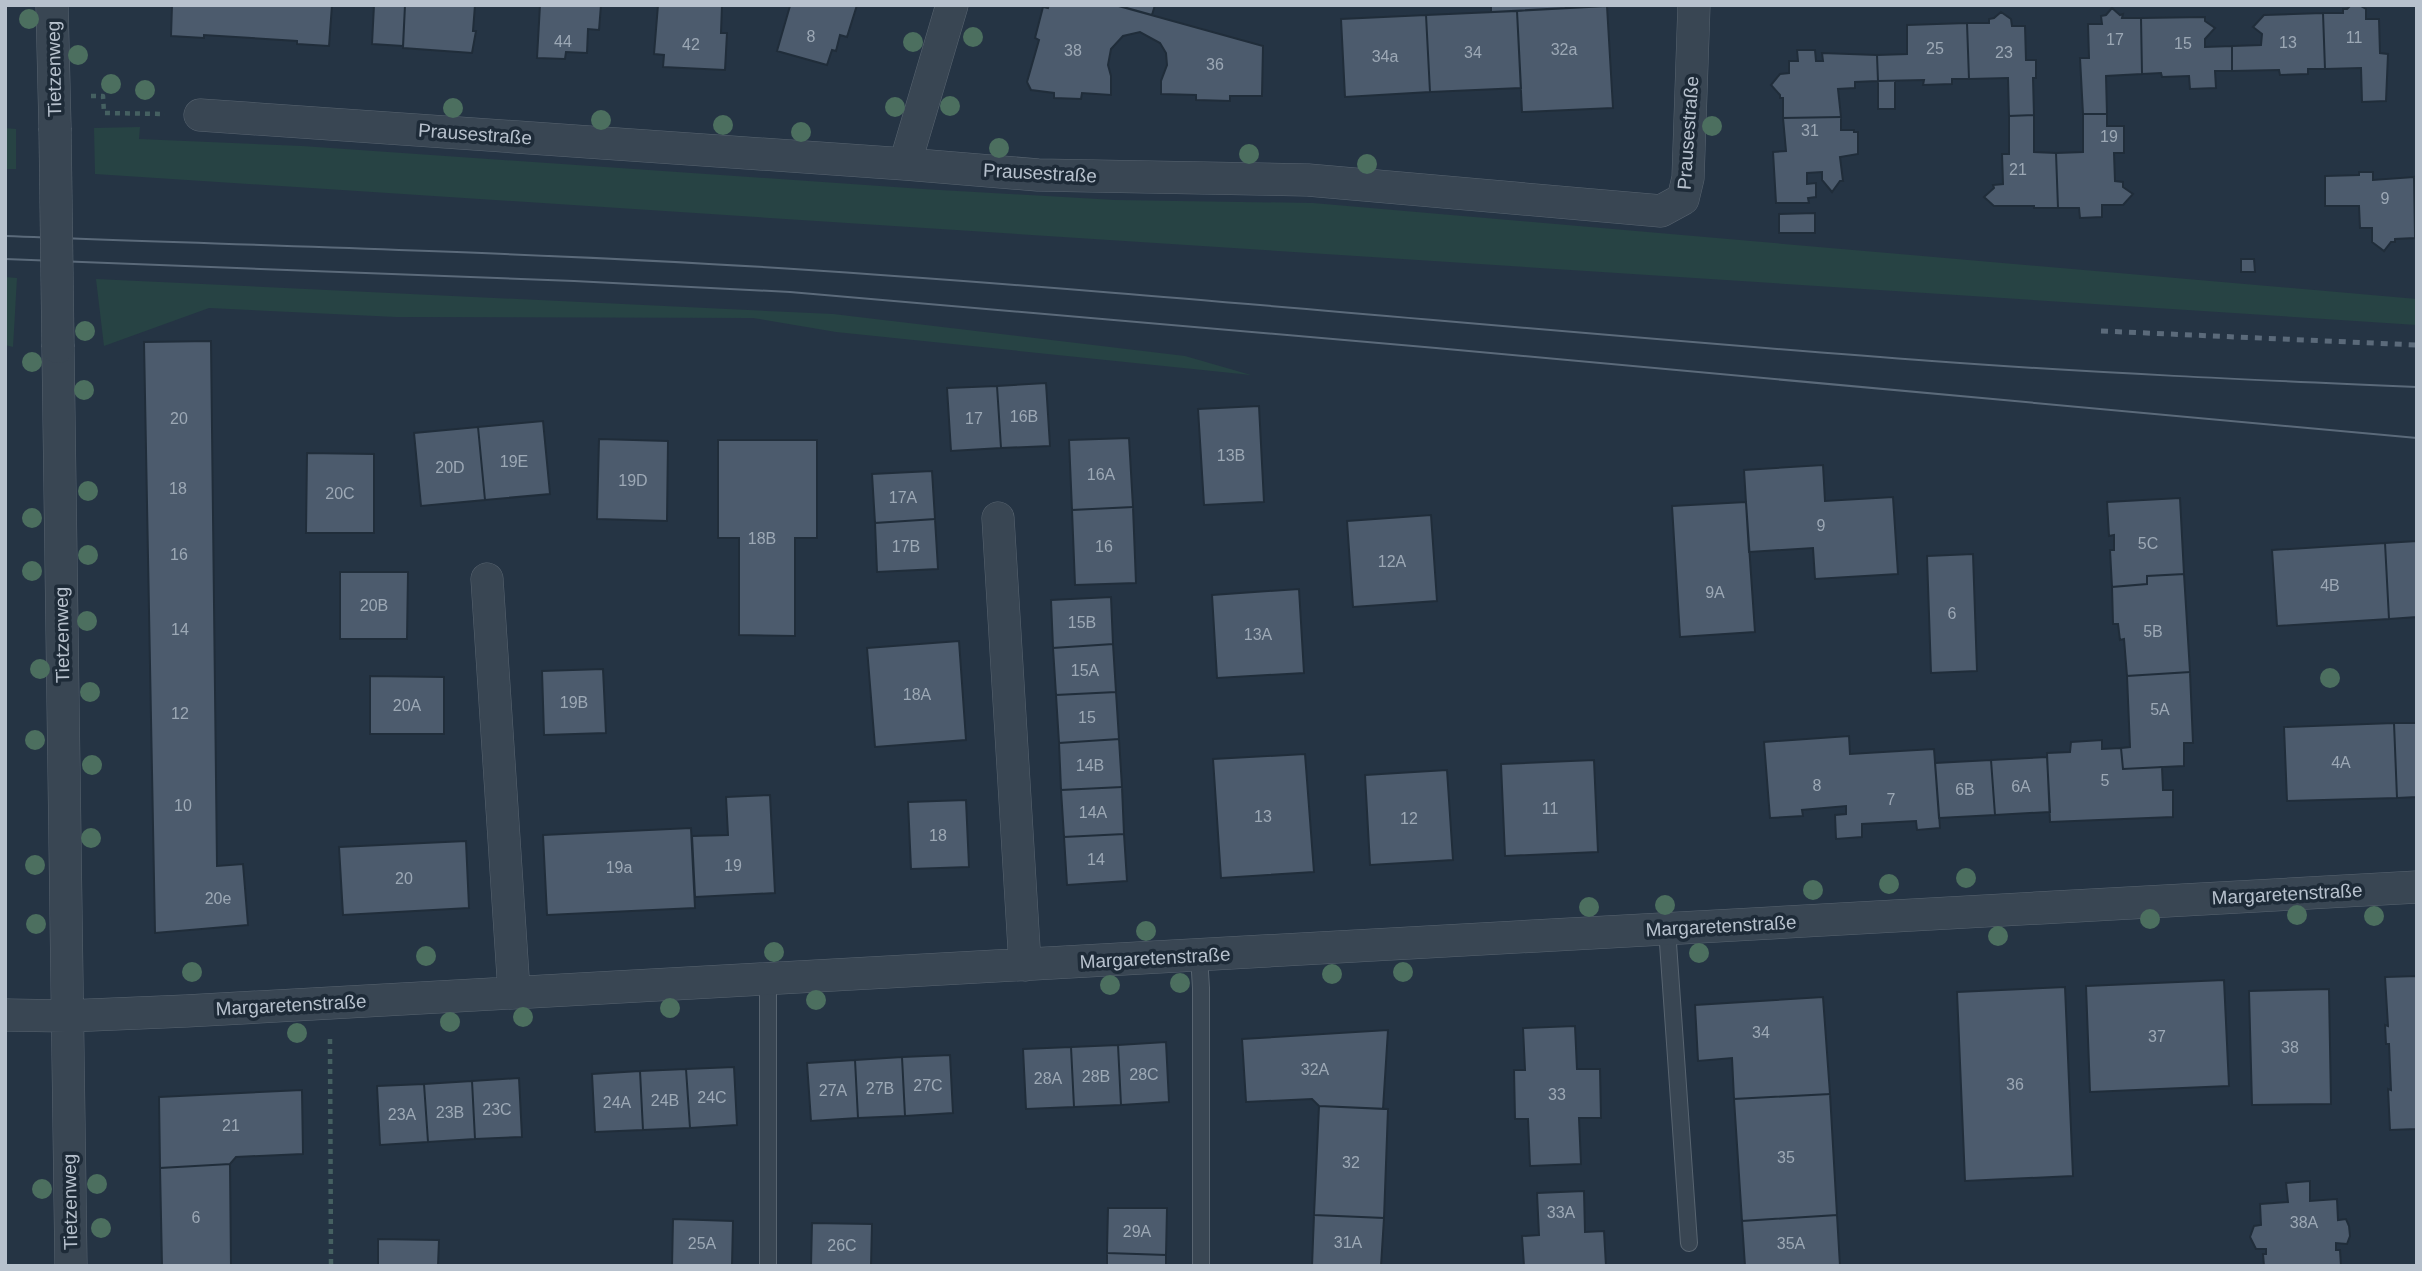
<svg xmlns="http://www.w3.org/2000/svg" width="2422" height="1271" font-family="Helvetica,sans-serif">
<style>
.green{fill:#274344}
.building{fill:#4c5b6d;stroke:#202d3a;stroke-width:2}
.lines{fill:none;stroke-linecap:round;stroke-linejoin:round}
.service-casing{stroke:#586470;stroke-width:18}
.minor-casing{stroke:#586470;stroke-width:33}
.path{stroke:#456061;stroke-width:4.5;stroke-dasharray:5 5;stroke-linecap:butt}
.service{stroke:#394653;stroke-width:16}
.minor{stroke:#394653;stroke-width:32}
.tram{stroke:#5b6a7a;stroke-width:2}
.rail{stroke:#5b6a7a;stroke-width:5;stroke-dasharray:7 7;stroke-linecap:butt}
.minor-bridge-casing{stroke:#586470;stroke-width:33;stroke-linecap:butt}
.minor-bridge{stroke:#394653;stroke-width:32}
.tree{fill:#4c6f5f}
.labels{text-anchor:middle;dominant-baseline:central;stroke-width:7;stroke-linejoin:round;paint-order:stroke}
.number-label{font-size:16px;fill:#9ca8b5}
.street-label{font-size:19px;fill:#b7c1cd;stroke:#1e2b38}
</style>
<rect width="100%" height="100%" fill="#253444"/>
<path class="green" d="M140,127l-1,12 163,7 621,43 192,11 198,3 1104,96v26l-2322,-151 -1,-46z
M5,128l11,1v40h-11z
M5,277l12,1 -4,69 -8,-2z
M96,279l737,35 352,42 66,19 -415,-43 -83,-14 -357,-1 -187,-9 -105,38z"/>
<path class="building" d="M172,5h160l-3,41 -32,-2v-3l-93,-6v3l-33,-2z
M374,5h31l-2,41 -31,-2z
M405,5h70l-2,26h3l-4,22 -69,-5z
M540,5h61l-2,25 -11,-1 -1,24 -21,-1 -1,7 -28,-1z
M658,5h64l-1,28h6l-2,37 -62,-3 1,-12 -10,-1z
M787,5h70l-10,32 -7,-2 -4,16 -4,-1 -5,15 -50,-14 13,-45z
M1049,5h66l148,41 -1,50h-32v5l-34,-1v-5l-35,-1v-13l6,-16 -1,-12 -6,-10 -20,-11 -17,4 -12,13 -3,16 3,11v19l-29,-2 -1,6 -27,-1v-5l-23,-3 -4,-8 12,-42 -4,-2 8,-31 5,1z
M1116,5h39l-3,10z
M1491,5h74l1,3 -75,4z
M2351,5h8l7,4v10h13l1,34 8,1 -2,47 -24,1 -1,-34 -36,1 -2,-56h20v-4h4z
M1607,6l6,102 -91,4 -5,-101z
M2112,8l8,7 3,-1 -1,4h19l1,56 -36,2 1,38h-24l-3,-56h9l-1,-34h14l-1,-8 5,-1z
M1517,11l4,77 -91,4 -4,-77z
M2001,12l10,7 1,7h13l1,34h10v18h-3l1,37 -25,1 -1,-38 -39,1 -2,-56h22v-4l5,-1z
M2323,13l2,56h-17v5l-28,1 -1,-5 -47,1v-25l29,-1 1,-11 -9,-7 11,-12z
M1426,15l4,77 -85,5 -4,-78z
M2205,17v4l10,7 -10,11v8l27,-1v25h-17l1,17 -26,1 -1,-13 -27,1 -1,-4 -19,1 -1,-56z
M1967,23l2,56h-17v5l-29,1 1,-5 -46,1 -1,-26 30,-1v-29z
M1797,50h18l1,11h7l-1,-8 55,2 1,26 -23,1v6l-17,1 3,28 -58,1v-20h-3v-3l-9,-10 9,-11 9,-1v-12h9z
M1878,81h17v28h-17z
M2083,114h24v12h17v27h-10l1,28 8,1v5l10,7 -10,11h-21v12l-22,1 -1,-10h-21l-2,-55 27,-1z
M2034,115v37l22,1 2,55h-24v-2h-40l-10,-9 10,-9 -1,-3 10,-1 -1,-30h7v-38z
M1841,117v13h13v2h4v22l-18,3 3,24h-3l-8,11 -10,-12v-8l-15,1v11l9,-1v14l-8,1 1,5h-33l-3,-51 13,-1 -3,-33z
M2359,172h14v8l41,-3 1,61 -20,1v3h-4l-7,9 -12,-9v-14h-12l-1,-22h-34v-30l34,-1z
M2417,176v62h-2l-1,-61z
M1815,213v20h-36v-19z
M2241,259h13l1,13h-14z
M211,341l6,525 26,-2 5,61 -93,8 -11,-591z
M1046,383l4,63 -49,2 -4,-62z
M997,386l4,62 -50,3 -4,-63z
M1259,406l5,96 -60,3 -6,-96z
M543,421l7,73 -65,6 -7,-73z
M478,427l7,73 -64,6 -7,-73z
M1129,438l4,69 -61,3 -3,-70z
M599,439l69,2 -1,80 -70,-2z
M718,440h99v98h-22v98l-56,-1v-97h-21z
M307,453l67,1v79h-68z
M1823,465l2,36 68,-4 5,77 -83,5 -2,-31 -64,4 -5,-82z
M932,471l3,48 -60,4 -3,-49z
M2180,498l4,76 -37,2v8l-35,3 -2,-37h4v-15l-5,1 -2,-34z
M1746,502l9,130 -75,5 -8,-131z
M1133,507l3,76 -61,2 -3,-75z
M1431,515l6,86 -84,6 -6,-86z
M935,519l3,50 -61,3 -2,-49z
M2417,541v76l-28,2 -4,-76z
M2385,543l4,76 -112,7 -5,-76z
M1973,554l4,117 -46,2 -4,-117z
M340,572h68l-1,67h-67z
M2184,574l6,98 -63,4 -3,-37 -4,1 -2,-16h-5l-1,-37 35,-3v-8z
M1299,589l5,84 -87,5 -5,-83z
M1111,597l2,47 -60,4 -2,-48z
M959,641l7,99 -91,7 -8,-99z
M1113,644l3,48 -60,3 -3,-47z
M603,669l3,64 -62,2 -2,-64z
M2190,672l3,71h-9v23l-61,3 -2,-21 9,-1 -3,-71z
M370,676l74,1v57h-74z
M1116,692l3,47 -60,4 -3,-48z
M2394,723l3,75 -110,3 -3,-74z
M2394,723h23v74l-20,1z
M1849,736l1,18 84,-5 6,79 -23,2 -1,-9 -54,3v13l-26,2 -1,-24 11,-1v-8l-44,4 1,6 -33,2 -6,-76z
M1119,739l3,48 -61,3 -2,-47z
M2102,740v9l19,-1 2,21 39,-2 1,23h10v27l-123,5 -3,-69 23,-1 1,-10z
M1305,754l9,118 -93,6 -8,-119z
M2047,757l3,55 -55,3 -4,-55z
M1594,760l4,92 -93,4 -4,-92z
M1991,760l4,55 -56,3 -4,-55z
M1447,770l6,90 -83,5 -5,-90z
M1122,787l2,47 -60,3 -3,-47z
M770,795l5,98 -80,4 -3,-61 36,-1 -2,-38z
M966,800l3,67 -58,2 -3,-67z
M691,828l4,80 -148,7 -4,-80z
M1124,834l3,47 -60,4 -3,-48z
M466,841l3,67 -126,7 -4,-68z
M2417,976v153l-27,1 -2,-41 3,1 -2,-46h-3l-1,-19 3,1 -3,-49z
M2224,980l5,106 -139,6 -4,-106z
M2065,987l8,189 -108,5 -8,-189z
M2329,989l2,115 -79,1 -3,-114z
M1823,997l7,97 -96,5 -2,-41 -34,3 -3,-56z
M1575,1026l2,43h23l1,49h-22l2,46 -51,2 -2,-47h-13l-1,-49h11l-2,-42z
M1388,1030l-5,79 -64,-3 -7,-7 -66,3 -4,-63z
M1166,1042l3,60 -48,3 -3,-60z
M1118,1045l3,60 -47,2 -3,-60z
M1071,1047l3,60 -48,2 -3,-60z
M950,1055l3,58 -48,3 -3,-59z
M902,1057l3,59 -47,2 -3,-58z
M855,1060l3,58 -47,3 -4,-58z
M734,1067l3,58 -47,3 -4,-59z
M686,1069l4,59 -47,2 -3,-59z
M640,1071l3,59 -48,2 -3,-58z
M519,1078l3,59 -47,2 -3,-58z
M472,1081l3,58 -47,3 -4,-58z
M424,1084l4,58 -48,3 -3,-59z
M302,1090l1,64 -67,3 -6,7 -70,4 -1,-71z
M1830,1094l7,121 -95,6 -8,-122z
M1319,1106l69,3 -4,109 -70,-3z
M230,1164l1,102h-69l-2,-98z
M2310,1181v20l27,-2 1,21 8,-1 3,7 1,10 -3,8 -11,-1v7h4l1,16h-77l-1,-12h3v-5h-10l-6,-12 4,-11 7,-1 -1,-21 28,-2 -2,-19z
M1584,1191l1,41 19,-1 2,35h-82l-2,-30 17,-1 -2,-42z
M1108,1208h59l-1,47 -59,-2z
M1314,1215l70,3 -3,48h-69z
M1837,1215l3,51h-95l-3,-45z
M673,1219l60,2 -1,45h-60z
M812,1223l60,1 -1,42h-60z
M378,1239l61,1 -1,26h-60z
M1107,1253l59,2v11h-59z"/>
<g class="lines">
<defs>
<path id="service" d="M1667,929l22,314
M1199,956l2,32v278
M768,978v288"/>
<path id="minor" d="M52,5l3,123
M200,115l705,49 133,11 270,5 353,31 22,-12 5,-21 6,-173
M905,164l47,-159
M58,347l13,919
M998,518l27,447
M487,579l27,413
M5,1015l62,1 119,-5 2231,-124"/>
</defs>
<use href="#service" class="service-casing"/>
<use href="#minor" class="minor-casing"/>
<path class="path" d="M91,96h12l1,17 61,1
M330,1039l1,227"/>
<use href="#service" class="service"/>
<use href="#minor" class="minor"/>
<path class="tram" d="M5,236c263,10 526,16 789,33 380,25 758,64 1138,92 161,12 323,19 485,26
M5,259l569,22 216,11 646,56 981,90"/>
<path class="rail" d="M2101,331l316,14"/>
<defs>
<path id="minor-bridge" d="M55,128l3,219"/>
</defs>
<use href="#minor-bridge" class="minor-bridge-casing"/>
<use href="#minor-bridge" class="minor-bridge"/>
</g>
<g class="tree">
<circle cx="29" cy="19" r="10"/>
<circle cx="973" cy="37" r="10"/>
<circle cx="913" cy="42" r="10"/>
<circle cx="78" cy="55" r="10"/>
<circle cx="111" cy="84" r="10"/>
<circle cx="145" cy="90" r="10"/>
<circle cx="950" cy="106" r="10"/>
<circle cx="895" cy="107" r="10"/>
<circle cx="453" cy="108" r="10"/>
<circle cx="601" cy="120" r="10"/>
<circle cx="723" cy="125" r="10"/>
<circle cx="1712" cy="126" r="10"/>
<circle cx="801" cy="132" r="10"/>
<circle cx="999" cy="148" r="10"/>
<circle cx="1249" cy="154" r="10"/>
<circle cx="1367" cy="164" r="10"/>
<circle cx="85" cy="331" r="10"/>
<circle cx="32" cy="362" r="10"/>
<circle cx="84" cy="390" r="10"/>
<circle cx="88" cy="491" r="10"/>
<circle cx="32" cy="518" r="10"/>
<circle cx="88" cy="555" r="10"/>
<circle cx="32" cy="571" r="10"/>
<circle cx="87" cy="621" r="10"/>
<circle cx="40" cy="669" r="10"/>
<circle cx="2330" cy="678" r="10"/>
<circle cx="90" cy="692" r="10"/>
<circle cx="35" cy="740" r="10"/>
<circle cx="92" cy="765" r="10"/>
<circle cx="91" cy="838" r="10"/>
<circle cx="35" cy="865" r="10"/>
<circle cx="1966" cy="878" r="10"/>
<circle cx="1889" cy="884" r="10"/>
<circle cx="1813" cy="890" r="10"/>
<circle cx="1665" cy="905" r="10"/>
<circle cx="1589" cy="907" r="10"/>
<circle cx="2297" cy="915" r="10"/>
<circle cx="2374" cy="916" r="10"/>
<circle cx="2150" cy="919" r="10"/>
<circle cx="36" cy="924" r="10"/>
<circle cx="1146" cy="931" r="10"/>
<circle cx="1998" cy="936" r="10"/>
<circle cx="774" cy="952" r="10"/>
<circle cx="1699" cy="953" r="10"/>
<circle cx="426" cy="956" r="10"/>
<circle cx="192" cy="972" r="10"/>
<circle cx="1403" cy="972" r="10"/>
<circle cx="1332" cy="974" r="10"/>
<circle cx="1180" cy="983" r="10"/>
<circle cx="1110" cy="985" r="10"/>
<circle cx="816" cy="1000" r="10"/>
<circle cx="670" cy="1008" r="10"/>
<circle cx="523" cy="1017" r="10"/>
<circle cx="450" cy="1022" r="10"/>
<circle cx="297" cy="1033" r="10"/>
<circle cx="97" cy="1184" r="10"/>
<circle cx="42" cy="1189" r="10"/>
<circle cx="101" cy="1228" r="10"/>
</g>
<g class="labels">
<g class="number-label">
<text x="811" y="36">8</text>
<text x="2354" y="37">11</text>
<text x="2115" y="39">17</text>
<text x="563" y="41">44</text>
<text x="2288" y="42">13</text>
<text x="2183" y="43">15</text>
<text x="691" y="44">42</text>
<text x="1935" y="48">25</text>
<text x="1564" y="49">32a</text>
<text x="1073" y="50">38</text>
<text x="1473" y="52">34</text>
<text x="2004" y="52">23</text>
<text x="1385" y="56">34a</text>
<text x="1215" y="64">36</text>
<text x="1810" y="130">31</text>
<text x="2109" y="136">19</text>
<text x="2018" y="169">21</text>
<text x="2385" y="198">9</text>
<text x="1024" y="416">16B</text>
<text x="179" y="418">20</text>
<text x="974" y="418">17</text>
<text x="1231" y="455">13B</text>
<text x="514" y="461">19E</text>
<text x="450" y="467">20D</text>
<text x="1101" y="474">16A</text>
<text x="633" y="480">19D</text>
<text x="178" y="488">18</text>
<text x="340" y="493">20C</text>
<text x="903" y="497">17A</text>
<text x="1821" y="525">9</text>
<text x="762" y="538">18B</text>
<text x="2148" y="543">5C</text>
<text x="906" y="546">17B</text>
<text x="1104" y="546">16</text>
<text x="179" y="554">16</text>
<text x="1392" y="561">12A</text>
<text x="2330" y="585">4B</text>
<text x="1715" y="592">9A</text>
<text x="374" y="605">20B</text>
<text x="1952" y="613">6</text>
<text x="1082" y="622">15B</text>
<text x="180" y="629">14</text>
<text x="2153" y="631">5B</text>
<text x="1258" y="634">13A</text>
<text x="1085" y="670">15A</text>
<text x="917" y="694">18A</text>
<text x="574" y="702">19B</text>
<text x="407" y="705">20A</text>
<text x="2160" y="709">5A</text>
<text x="180" y="713">12</text>
<text x="1087" y="717">15</text>
<text x="2341" y="762">4A</text>
<text x="1090" y="765">14B</text>
<text x="2105" y="780">5</text>
<text x="1817" y="785">8</text>
<text x="2021" y="786">6A</text>
<text x="1965" y="789">6B</text>
<text x="1891" y="799">7</text>
<text x="183" y="805">10</text>
<text x="1550" y="808">11</text>
<text x="1093" y="812">14A</text>
<text x="1263" y="816">13</text>
<text x="1409" y="818">12</text>
<text x="938" y="835">18</text>
<text x="1096" y="859">14</text>
<text x="733" y="865">19</text>
<text x="619" y="867">19a</text>
<text x="404" y="878">20</text>
<text x="218" y="898">20e</text>
<text x="1761" y="1032">34</text>
<text x="2157" y="1036">37</text>
<text x="2290" y="1047">38</text>
<text x="1315" y="1069">32A</text>
<text x="1144" y="1074">28C</text>
<text x="1096" y="1076">28B</text>
<text x="1048" y="1078">28A</text>
<text x="2015" y="1084">36</text>
<text x="928" y="1085">27C</text>
<text x="880" y="1088">27B</text>
<text x="833" y="1090">27A</text>
<text x="1557" y="1094">33</text>
<text x="712" y="1097">24C</text>
<text x="665" y="1100">24B</text>
<text x="617" y="1102">24A</text>
<text x="497" y="1109">23C</text>
<text x="450" y="1112">23B</text>
<text x="402" y="1114">23A</text>
<text x="231" y="1125">21</text>
<text x="1786" y="1157">35</text>
<text x="1351" y="1162">32</text>
<text x="1561" y="1212">33A</text>
<text x="196" y="1217">6</text>
<text x="2304" y="1222">38A</text>
<text x="1137" y="1231">29A</text>
<text x="1348" y="1242">31A</text>
<text x="702" y="1243">25A</text>
<text x="1791" y="1243">35A</text>
<text x="842" y="1245">26C</text>
</g>
<g class="street-label">
<text transform="translate(54 69) rotate(-91)">Tietzenweg</text>
<text transform="translate(1688 133) rotate(-86)">Prausestraße</text>
<text transform="translate(475 134) rotate(4)">Prausestraße</text>
<text transform="translate(1040 173) rotate(3)">Prausestraße</text>
<text transform="translate(62 635) rotate(-91)">Tietzenweg</text>
<text transform="translate(2287 894) rotate(-3)">Margaretenstraße</text>
<text transform="translate(1721 926) rotate(-3)">Margaretenstraße</text>
<text transform="translate(1155 958) rotate(-3)">Margaretenstraße</text>
<text transform="translate(291 1005) rotate(-3)">Margaretenstraße</text>
<text transform="translate(70 1202) rotate(-91)">Tietzenweg</text>
</g>
</g>
<rect width="2422" height="1271" fill="none" stroke="#b7c1cd" stroke-width="14"/>
</svg>
